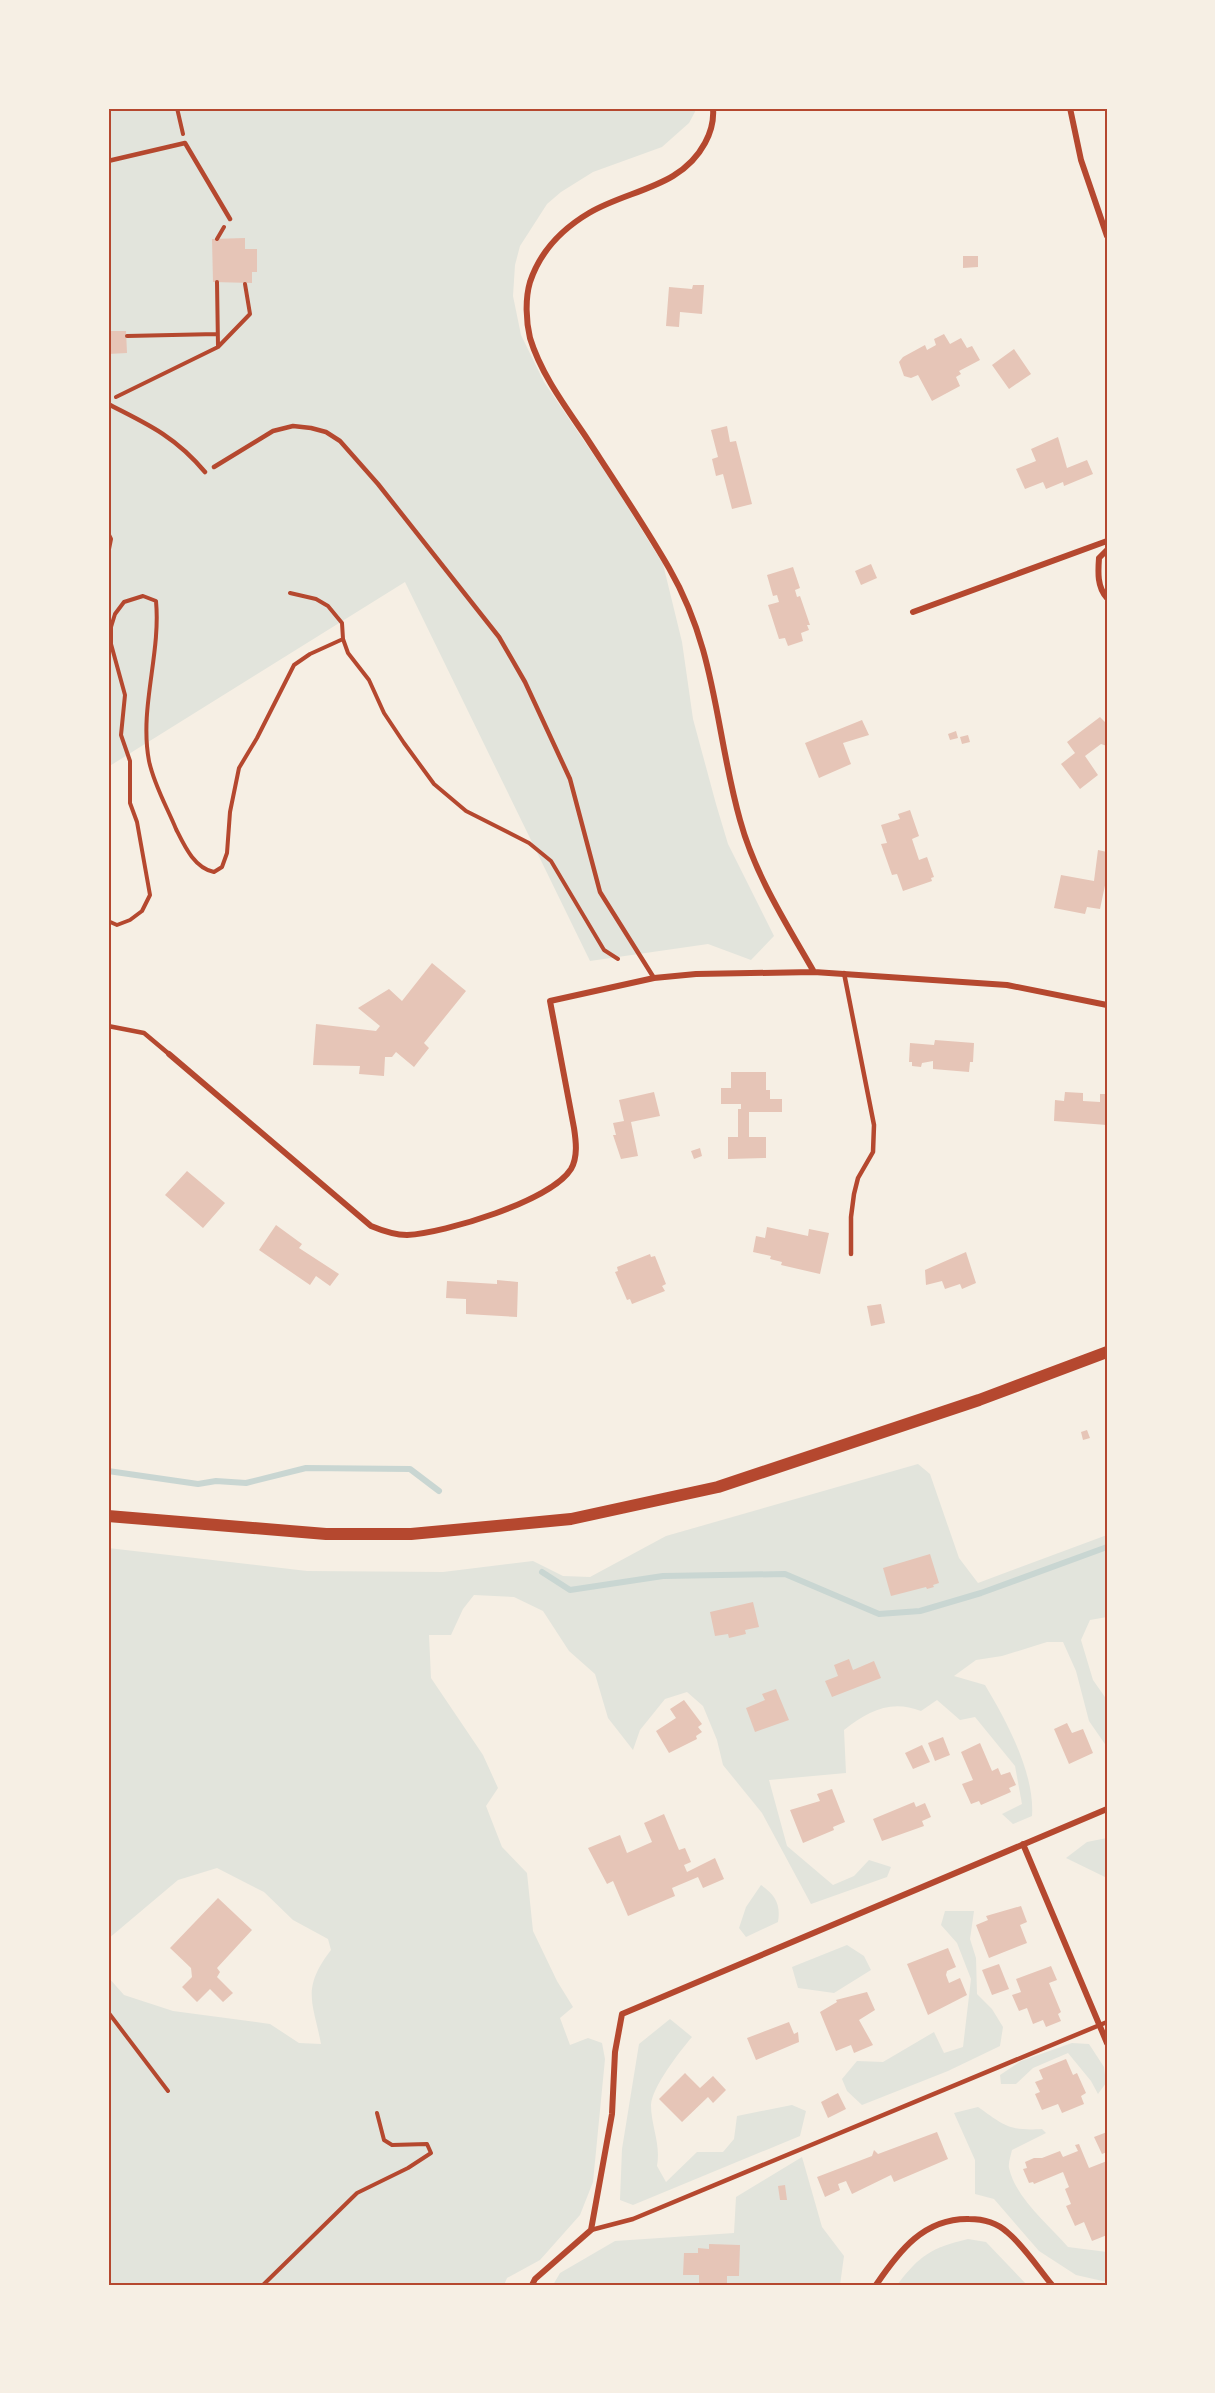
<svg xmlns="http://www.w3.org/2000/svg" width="1215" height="2393" font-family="'DejaVu Sans',sans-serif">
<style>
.green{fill:#e2e4dc}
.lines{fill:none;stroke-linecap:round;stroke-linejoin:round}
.stream{stroke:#c9d6d2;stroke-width:6}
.building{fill:#e6c5b7}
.path{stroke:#b5482f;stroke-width:4}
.service{stroke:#b5482f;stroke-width:4.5}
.minor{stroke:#b5482f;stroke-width:6}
.secondary{stroke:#b5482f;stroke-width:12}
.neatline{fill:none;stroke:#b5482f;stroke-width:2}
</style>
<rect width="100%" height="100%" fill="#f6efe4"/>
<path class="green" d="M108,108h589l-8,15 -27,24 -69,25 -32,20 -14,12 -27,42 -5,19 -2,31 8,39 23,47 72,106 47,76 19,78 11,77 23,85 12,40 46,92 -23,24 -43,-16 -118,17 -185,-379 -297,185z
M918,1464l12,10 29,84 19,25 129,-48v82l-17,3 -9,20 12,40 14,20v47l-18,-26 -13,-50 -13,-29h-16l-45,14 -26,4 -22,16 31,9c21,35 50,88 47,131l-19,8 -11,-10 20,-10 -7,-38 -40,-49 -15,3 -23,-20 -16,11c-30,-12 -53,0 -77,19l2,43 -77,7 18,66 46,39 21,-9 15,-16 22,7 -4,10 -76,27 -49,-91 -39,-48 -6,-25 -14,-34 -16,-14 -22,7 -25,31 -7,20 -25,-32 -13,-44 -26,-23 -26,-40 -29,-14 -40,-2 -11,14 -12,26h-22l2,43 52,77 15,33 -12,18 16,41 25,26 6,58 24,50 16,26 -13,11 10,27 18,-7 14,5 3,16 -12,123 -13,33 -40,45 -33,18 -3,7h-396v-308l16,18 49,16 97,13 29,19 22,1c-8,-42 -20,-55 10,-94l-3,-11 -35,-19 -29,-28 -47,-24 -39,12 -70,59v-391l199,23 136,1 90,-11 30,15 27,1 76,-41z
M1107,1838v40l-41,-20 21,-16z
M761,1885c14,10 20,19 17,37l-32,15 -7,-9 7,-21z
M945,1911h29l-4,28 6,19 1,36 15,15 11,18 -3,19 -52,25 -86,34 -15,-14 -5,-12 15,-18 26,1 51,-30 10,21 19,-6 8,-68 -14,-36 -16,-18z
M847,1945l17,11 7,14 -37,23 -36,-5 -6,-21z
M670,2019l22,18c-12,14 -40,50 -41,68 0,21 10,39 6,61l9,16 31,-30h26l11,-13 3,-23 55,-11 14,6 -6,25 -167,69 -13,-5 2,-51 17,-105z
M1072,2043l17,1 15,23 2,16 -8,11 -7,-13 -23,-28 -35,15 -17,16h-15l-1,-9 21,-14z
M978,2107c27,19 31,24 64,22l4,4 -34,17c-1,5 -4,13 -3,18 7,31 40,57 59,79l39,5v30l-31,-7 -37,-24 -45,-52 -19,-5v-34l-21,-47z
M802,2157l20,70 22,29 -4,29h-287l7,-12 55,-32 119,-8 2,-36z
M968,2239l18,3 41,43h-130c23,-30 34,-37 71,-46z"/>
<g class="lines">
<path class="stream" d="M108,1471l90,13 18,-3 30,2 60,-15 104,1 29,22
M542,1572l28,18 93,-14 122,-2 94,40 41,-3 61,-18 126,-46"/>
</g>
<path class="building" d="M245,238v11h12v23h-5v11l-39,-1 -1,-43z
M963,256h15v11l-15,1z
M693,285h11l-2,29 -22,-2 -1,15 -13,-1 3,-39 23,2z
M108,331h18l1,22 -19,1z
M944,334l6,10 11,-6 6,10 5,-2 8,14 -21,11 2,3 -5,3 4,9 -28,15 -14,-26 -7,3 -7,-2 -5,-14 4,-5 22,-12 2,5 9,-5 -2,-6z
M1014,349l17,25 -22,15 -17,-24z
M727,426l3,16 6,-1 16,63 -20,5 -9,-35 -7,2 -4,-17 6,-2 -7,-27z
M1058,437l9,31 20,-8 6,14 -29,12 -1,-4 -17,7 -3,-7 -18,7 -9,-20 20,-8 -5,-12z
M871,564l6,14 -16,7 -6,-14z
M793,567l7,21 -5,2 2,7 3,-1 10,29h-3l2,5 -8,3 2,8 -15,5 -3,-8 -6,1 -11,-34 11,-3 -2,-7 -4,1 -6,-21z
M1100,717l7,7v22l-6,-2 -16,12 13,19 -18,14 -19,-25 14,-11 -8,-11z
M862,720l7,15 -26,8 8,21 -32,14 -14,-35z
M956,731l2,7 -8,2 -2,-6z
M968,735l2,7 -8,2 -2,-7z
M910,810l9,26 -7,3 7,21 8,-3 7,20 -3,1 1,3 -29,10 -6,-17 -5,1 -11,-31 6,-1 -6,-18 19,-6 -2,-5z
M1098,850l9,2v24l-7,33 -13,-2 -2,7 -31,-6 7,-33 33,6z
M432,963l34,28 -42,52 5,5 -15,19 -18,-15 -4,5h-7l-1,19 -25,-2 1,-8 -47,-1 3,-41 60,7 4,-5 -22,-18 31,-19 13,12z
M935,1040l39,3 -1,19h-3l-1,10 -36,-3v-8l-11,2 -1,4 -9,-1v-4h-3l1,-19 24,2z
M731,1072h35v18h4v9h12v13h-33v25h17v21l-38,1v-22h10v-28h3v-5h-20v-16h10z
M654,1092l6,24 -29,6 7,34 -17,3 -8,-24h3l-3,-12 11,-2 -5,-21z
M1065,1092l18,1v8l17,1v-8h7v31l-53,-4 1,-21 9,1z
M700,1148l2,8 -8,3 -3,-8z
M187,1171l38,32 -22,25 -38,-33z
M276,1225l26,19 -3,4 40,26 -9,12 -14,-10 -6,9 -51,-35z
M767,1227l41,9 1,-7 20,4 -9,41 -39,-9 1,-3 -12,-3 1,-3 -18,-4 3,-16 9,2z
M966,1252l10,31 -14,6 -2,-5 -15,5 -3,-8 -16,4 -1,-15z
M650,1254l1,3 4,-1 11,28 -4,2 3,5 -33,13 -2,-5 -3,1 -12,-28 3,-1 -1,-4z
M497,1280l21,2 -1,35 -51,-3v-15l-20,-1 1,-17 50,3z
M881,1304l4,19 -14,3 -4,-20z
M1087,1430l3,8 -7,2 -2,-8z
M930,1554l9,29 -6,2 1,2 -7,2 -1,-2 -35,9 -8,-28z
M753,1602l6,25 -14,3 1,4 -17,4 -1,-4 -13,2 -5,-24z
M849,1659l4,11 21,-9 7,17 -49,19 -7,-16 13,-5 -4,-11z
M776,1689l13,31 -34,12 -9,-24 19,-8 -3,-6z
M684,1700l18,24 -4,3 4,5 -6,4 1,3 -28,14 -13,-22 20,-13 -6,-9z
M1067,1723l5,10 11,-4 10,24 -24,11 -15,-35z
M943,1737l7,18 -15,6 -7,-18z
M980,1743l12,28 6,-3 3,7 9,-3 6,13 -7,3 2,4 -30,13 -2,-4 -8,3 -9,-20 11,-4 -12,-28z
M922,1745l8,17 -17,7 -8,-16z
M832,1789l13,33 -12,5 1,3 -31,13 -13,-33 30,-9 -3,-7z
M914,1802l2,5 9,-4 6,14 -9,4 2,5 -42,15 -9,-22z
M664,1814l15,36 6,-2 6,14 -7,3 3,7 28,-14 9,21 -21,9 -5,-11 -26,11 3,8 -47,20 -15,-35 -6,3 -19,-36 32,-13 7,18 25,-11 -8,-19z
M218,1898l34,32 -35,38 3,4 -3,5 16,16 -10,9 -13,-13 -13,13 -15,-15 10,-10 -1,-9 -21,-20z
M1021,1906l6,16 -7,3 7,18 -38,15 -13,-33 12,-5 -2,-4z
M948,1948l8,19 -9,4 -1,4 3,8 11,-5 7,17 -39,20 -21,-51z
M999,1964l10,25 -17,6 -10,-25z
M1051,1966l6,14 -8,3 12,29 -3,2 3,7 -15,6 -3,-7 -10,4 -6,-16 -8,3 -7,-16 9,-3 -5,-13z
M867,1992l8,18 -16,10 14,25 -19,8 -3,-8 -15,6 -16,-39 17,-10 -1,-2z
M789,2022l5,12 4,-2 1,10 -43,18 -9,-22z
M1066,2059l7,16 4,-2 9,20 -5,3 3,8 -22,9 -4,-9 -16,6 -7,-16 5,-2 -5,-10 8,-3 -4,-9z
M685,2073l15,15 13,-12 13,14 -13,13 -5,-6 -26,25 -23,-23z
M838,2093l8,16 -18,9 -7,-16z
M937,2132l11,27 -54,23 -3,-7 -39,19 -6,-13 -8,3 2,6 -15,7 -8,-20 55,-21 2,-6 4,4z
M1107,2132v20l-5,2 -8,-17z
M1079,2144l10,24 18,-7v74l-15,6 -8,-19 -9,4 -9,-20 5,-2 -6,-15 4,-2 -6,-15 -29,12 -1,-2 -4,1 -6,-14 4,-1 -2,-6 9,-4h8l18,-7 3,6 15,-6 -3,-6z
M785,2185l2,15h-7l-2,-14z
M709,2244l31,1 -1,31h-12v9h-28v-10h-16l1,-22h14v-5l11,1z"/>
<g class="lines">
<path class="path" d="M177,108l6,26
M217,239l7,-12
M217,282l1,64
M127,336l90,-2
M116,397l102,-50 32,-33 -5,-30
M108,533l3,6 -3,15
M290,593l26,6 12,7 14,17 1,16 5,14 21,27 15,33 20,30 30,41 32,27 63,32 22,18 53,89 14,9
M108,921l9,4 13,-5 12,-9 8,-16 -13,-73 -7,-19v-42l-9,-26 4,-40 -14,-51v-17l4,-13 9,-12 19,-6 13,5c5,53 -17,107 -7,160 5,24 18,46 27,68 8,16 18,39 38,43l8,-5 5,-14 3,-41 9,-44 18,-30 37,-73 16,-11 33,-15
M108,2012l60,79
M263,2285l94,-92 51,-25 23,-15 -4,-9 -35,1 -8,-5 -7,-27"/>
<path class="service" d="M108,161l77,-18 45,76
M108,404c40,20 68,33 97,68
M214,467l59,-36 20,-5 18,2 15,4 14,9 38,43 121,153 26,45 45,97 30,113 54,86
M844,973l30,152 -1,27 -15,26 -4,16 -3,23v37
M108,1026l36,7 25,21
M591,2230l42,-11 474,-197"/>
<path class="minor" d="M713,108c1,12 -2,24 -8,35 -24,45 -75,46 -116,70 -27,16 -49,39 -59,69 -5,17 -4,39 0,56 11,36 35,68 56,99 28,43 57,86 83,131 48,83 46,163 71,252 15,55 46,103 74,152
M1070,108l11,52 26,76
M1107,550l-8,8c-1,14 -2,29 8,40
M913,612l194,-71
M169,1054l202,172c12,5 23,9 36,9 38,-2 144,-34 164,-66 7,-12 5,-28 3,-41l-24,-127 104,-23 42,-4 118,-2 193,13 100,20
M1023,1844l84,199
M532,2285l3,-6 56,-49 21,-116 3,-62 7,-38 485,-205
M876,2285c23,-34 48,-67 93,-66 14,0 27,3 38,13 17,14 31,36 45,53"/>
<path class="secondary" d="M108,1516l218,18h85l160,-15 147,-32 261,-87 128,-48"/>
</g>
<rect width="1215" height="2393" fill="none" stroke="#f6efe4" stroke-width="219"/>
<rect x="110" y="110" width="996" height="2174" class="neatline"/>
</svg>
